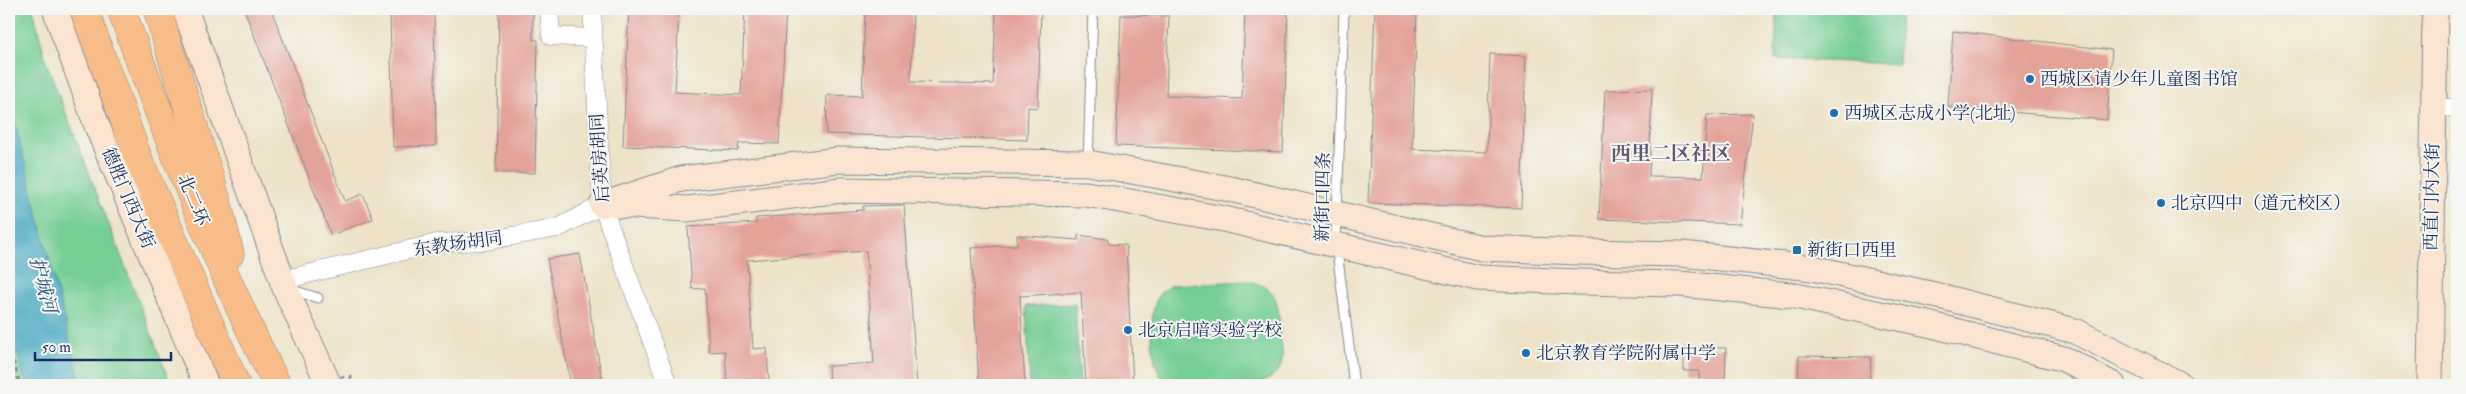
<svg xmlns="http://www.w3.org/2000/svg" width="2466" height="394" font-family="'IM FELL Double Pica','Noto Serif SC',serif">
<style>
.green{fill:#75ce94;stroke:#487e79}
.water{fill:#44a7c3;stroke:#306b90}
.building{fill:#e4a399}
.lines{fill:none;stroke-linecap:round;stroke-linejoin:round}
.lane-casing{stroke:#848992;stroke-width:11}
.street-casing{stroke:#848992;stroke-width:19}
.secondary-casing{stroke:#848992;stroke-width:27}
.highway-casing{stroke:#848992;stroke-width:29}
.path{stroke:#848992;stroke-width:3;stroke-dasharray:4 4;stroke-linecap:butt}
.lane{stroke:#fff;stroke-width:9}
.street{stroke:#fff;stroke-width:18}
.secondary{stroke:#fce5d0;stroke-width:25}
.highway{stroke:#f8bd89;stroke-width:28}
.path-bridge{stroke:#848992;stroke-width:3;stroke-dasharray:4 4;stroke-linecap:butt}
.poi-dot{fill:#1f6fb2;stroke:#f6f6f2;stroke-width:2}
.labels{text-anchor:middle;dominant-baseline:central;stroke-width:4;stroke-linejoin:round;paint-order:stroke}
.poi-label{font-size:18px;fill:#1b2f5e;stroke:#f6f6f2;text-anchor:start}
.street-label{font-size:18px;fill:#1b2f5e;stroke:#f6f6f2}
.water-label{font-size:19px;font-style:italic;fill:#295981;stroke:#f6f6f2}
.quarter-label{font-size:20px;font-weight:bold;fill:#615873;stroke:#f6f6f2}
</style>
<rect width="100%" height="100%" fill="#f6f6f2"/>
<filter id="ink" filterUnits="userSpaceOnUse"><feTurbulence type="fractalNoise" baseFrequency=".02" numOctaves="2"/><feDisplacementMap in="SourceGraphic" scale="10" xChannelSelector="R" yChannelSelector="G"/><feConvolveMatrix kernelMatrix="1 2 1 2 8 2 1 2 1" color-interpolation-filters="sRGB"/></filter>
<filter id="wash" filterUnits="userSpaceOnUse"><feTurbulence type="fractalNoise" baseFrequency=".0096" numOctaves="4" result="noise"/><feDisplacementMap in="SourceGraphic" scale="20" xChannelSelector="R" yChannelSelector="G"/><feGaussianBlur stdDeviation="1.12" result="paint"/><feColorMatrix in="noise" values="0 0 0 0 0 0 0 0 0 0 0 0 0 0 0 0 0 1.4 0 .05"/><feComposite in="paint" operator="in"/></filter>
<g filter="url(#wash)">
<rect width="100%" height="100%" fill="#eee3c7"/>
<path class="green" d="M9,9h24l13,53 125,323h-162z
M1777,9h123l-2,55 -123,-5z
M1244,281c36,4 34,22 36,53 1,9 4,22 1,31 -3,10 -13,14 -20,18l-94,2c-16,-13 -19,-64 -11,-84 3,-8 8,-12 16,-16z
M1075,304l5,81h-50l-4,-79z"/>
<path class="water" d="M9,99l2,9 70,277h-55l-17,-62z"/>
<g id="blocks">
<path class="building" d="M244,9h27l74,192 18,-7 10,25 -42,16z
M390,9h44l2,137 -43,1z
M499,9h34v31h5l-3,133h-39z
M629,9h50l-4,83 66,3 4,-86h41l-7,135 -40,-1 -1,8 -115,-5z
M865,9h48l-2,73 82,2 3,-75h45l-3,99 -10,-1 -1,33 -201,-6 1,-39 35,1z
M1245,9h43l-5,143 -167,-6 5,-131 48,1 -3,80 76,3z
M1375,9h42l-5,140 75,3 3,-98 36,2 -5,152 -153,-5z
M1953,31l159,19 -5,70 -159,-13z
M1652,89l-3,87 54,1 4,-62 46,-1 -13,110 -141,-5 6,-129z
M904,205l13,180h-88l-1,-19 46,-3 -8,-112 -119,9 6,89 14,-1 2,37h-42l-2,-34 -16,1 -4,-64 -13,1 -4,-62 68,-4v-5l107,-8v-4z
M1017,235l61,5v-5l30,4 1,5 17,1 7,140h-47l-5,-93 -61,4 5,89h-46l-8,-137 46,-3z
M580,254l23,131h-32l-24,-126z
M1684,347l42,1 -1,37h-26v-14h-15z
M1799,356l72,1 -1,28h-72z"/>
</g>
</g>
<g filter="url(#ink)">
<use href="#blocks" fill-opacity="0" stroke="#848992" stroke-width="1"/>
<g class="lines">
<defs>
<path id="lane" d="M1344,9l-8,234 18,142
M1088,162l5,-153
M289,289l29,9"/>
<path id="street" d="M549,9l2,27 41,2
M592,9l10,196 66,180
M2433,108h24
M285,288l10,-11 142,-34 48,-2 73,-13 44,-23"/>
<path id="secondary" d="M55,9l42,117 109,259
M185,9l100,279 44,97
M602,205l79,-26 158,-19 249,3 142,26 252,59 97,4 103,2 130,14 127,28 136,35 106,54
M617,205l70,4 154,-19 245,4 138,25 254,59 100,4 102,2 111,11 141,30 132,34 49,26
M2430,385l5,-376"/>
<path id="highway" d="M84,9l54,149 98,227
M121,9c46,128 95,255 156,376
M157,9l60,192 13,53"/>
</defs>
<use href="#lane" class="lane-casing"/>
<use href="#street" class="street-casing"/>
<use href="#secondary" class="secondary-casing"/>
<use href="#highway" class="highway-casing"/>
<path class="path" d="M9,346l11,39
M350,375l5,10"/>
<use href="#lane" class="lane"/>
<use href="#street" class="street"/>
<use href="#secondary" class="secondary"/>
<use href="#highway" class="highway"/>
<path class="path-bridge" d="M327,385l17,-9"/>
</g>
</g>
<g class="poi-dot">
<circle cx="2030" cy="79" r="5"/>
<circle cx="1834" cy="113" r="5"/>
<circle cx="2161" cy="203" r="5"/>
<rect x="1792" y="245" width="10" height="10" rx="2.5"/>
<circle cx="1128" cy="330" r="5"/>
<circle cx="1526" cy="353" r="5"/>
</g>
<g class="labels">
<g class="poi-label">
<text x="2040" y="79">西城区请少年儿童图书馆</text>
<text x="1844" y="113">西城区志成小学(北址)</text>
<text x="2171" y="203">北京四中（道元校区）</text>
<text x="1807" y="250">新街口西里</text>
<text x="1138" y="330">北京启喑实验学校</text>
<text x="1536" y="353">北京教育学院附属中学</text>
</g>
<g class="street-label">
<text transform="translate(600 158) rotate(-94)">后英房胡同</text>
<text transform="translate(1323 197) rotate(-89)">新街口四条</text>
<text transform="translate(2432 197) rotate(-89)">西直门内大街</text>
<text transform="translate(128 198) rotate(67)">德胜门西大街</text>
<text transform="translate(193 200) rotate(68)">北二环</text>
<text transform="translate(458 244) rotate(-8)">东教场胡同</text>
</g>
<g class="water-label">
<text transform="translate(43 285) rotate(75)">护城河</text>
</g>
<g class="quarter-label">
<text x="1671" y="153">西里二区社区</text>
</g>
</g>
<rect width="2466" height="394" fill="none" stroke="#f6f6f2" stroke-width="30"/>
<path d="M35 352v8h136v-8" fill="none" stroke="#1b2f5e" stroke-width="2.5"/>
<text x="42" y="352" font-size="15" fill="#1b2f5e" stroke="#f6f6f2" stroke-width="4" paint-order="stroke">50 m</text>
</svg>
